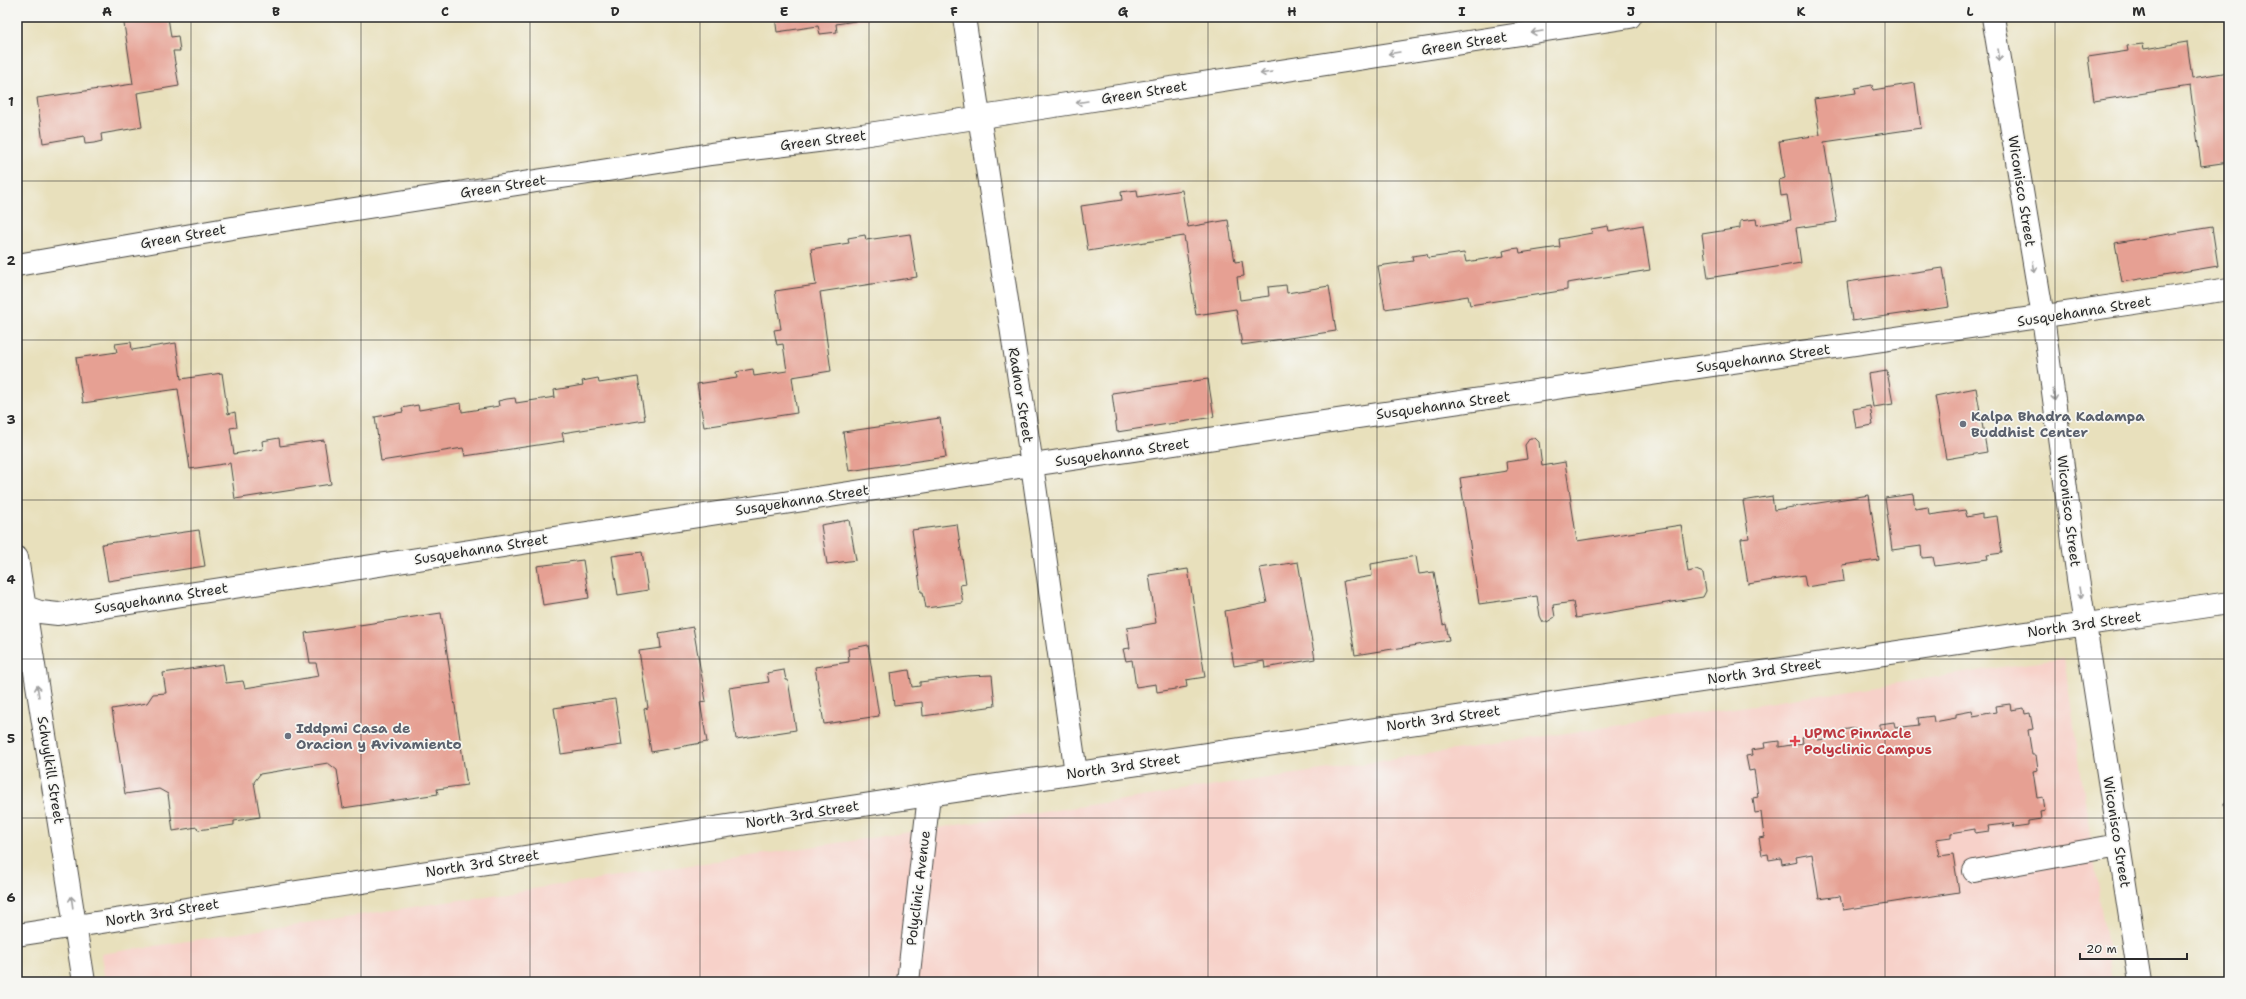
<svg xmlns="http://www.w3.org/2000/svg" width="2246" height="999" font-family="'Shantell Sans',sans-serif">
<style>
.built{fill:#f7d1c9}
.building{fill:#e6a093}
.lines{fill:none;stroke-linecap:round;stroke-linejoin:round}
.minor-casing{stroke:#474641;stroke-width:24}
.minor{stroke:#fff;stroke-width:22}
.oneway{stroke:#a0a0a0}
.grid{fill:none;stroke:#2b2b2b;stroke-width:1;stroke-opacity:0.55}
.worship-dot{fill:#6b7280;stroke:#f6f6f2;stroke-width:1.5}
.health-dot{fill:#e0444e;stroke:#f6f6f2;stroke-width:1.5}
.labels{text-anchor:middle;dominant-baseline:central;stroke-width:3.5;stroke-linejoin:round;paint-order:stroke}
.street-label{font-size:14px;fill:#2b2b2b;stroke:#f6f6f2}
.worship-label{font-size:14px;font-weight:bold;fill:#5b616d;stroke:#f6f6f2;text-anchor:start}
.health-label{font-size:14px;font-weight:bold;fill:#be3a42;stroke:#f6f6f2;text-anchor:start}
.neatline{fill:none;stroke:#2b2b2b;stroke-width:1.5}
.grid-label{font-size:13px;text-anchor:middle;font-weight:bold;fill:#2b2b2b}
</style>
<rect width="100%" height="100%" fill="#f6f6f2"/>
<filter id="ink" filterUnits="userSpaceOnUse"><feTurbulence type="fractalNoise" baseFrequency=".025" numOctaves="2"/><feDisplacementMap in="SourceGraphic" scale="8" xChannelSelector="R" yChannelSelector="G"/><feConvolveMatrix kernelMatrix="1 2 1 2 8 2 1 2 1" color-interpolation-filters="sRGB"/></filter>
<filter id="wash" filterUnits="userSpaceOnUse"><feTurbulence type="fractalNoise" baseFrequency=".012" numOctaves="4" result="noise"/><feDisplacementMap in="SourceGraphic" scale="16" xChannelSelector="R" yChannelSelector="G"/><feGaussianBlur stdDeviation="0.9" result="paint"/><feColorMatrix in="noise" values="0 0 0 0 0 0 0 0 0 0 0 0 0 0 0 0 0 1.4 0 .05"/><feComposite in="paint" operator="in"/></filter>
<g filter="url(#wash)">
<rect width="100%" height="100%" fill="#e8e0bc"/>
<path class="built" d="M2064,658l48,324h-2007l-4,-28z"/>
<g id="blocks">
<path class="building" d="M123,17h45l3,20 7,-1 2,15h-7l6,35 -42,7 5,34 -41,7 1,7 -8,2 -9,1 -1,-8 -41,7 -6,-45 96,-14z
M775,17h99v1l-38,6 1,8 -17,2 -2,-8 -41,6z
M2187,42l5,36 37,-6v90l-28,4 -11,-80 -96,15 -6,-44 40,-6 -1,-5 7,-1 9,-1 1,5z
M1915,83l6,45 -97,14 13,80 -41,6 5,35 -93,15 -6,-44 38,-6v-7l16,-2 1,6 34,-5 -4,-25 -6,1 -2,-16 6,-2 -6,-37 41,-6 -6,-36 42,-6 -1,-5 17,-3 1,5z
M1137,190l1,7 44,-7 6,37 40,-7 7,42 7,-1 2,15 -7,1 3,23 29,-4 -1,-9 18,-2 1,8 42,-7 7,45 -94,14 -6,-36 -40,6 -12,-79 -96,15 -7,-45 41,-6 -1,-8z
M1643,225l7,45 -83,13v7l-97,15 -2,-9 -83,13 -7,-43 35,-5 -1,-5 15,-2 1,4 36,-5 2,9 38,-6 -1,-5 8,-2 8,-1 1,5 19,-3 21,-3 -1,-8 33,-6 -1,-4 17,-3 1,5z
M2212,227l6,39 -96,16 -7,-39z
M910,234l7,43 -97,15 11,79 -39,6 5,36 -93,14 -7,-43 40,-6 -1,-6 17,-3 1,7 33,-5 -4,-27 -6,1 -3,-15 7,-1 -6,-38 41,-6 -5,-36 38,-6 -1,-5 17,-3 1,5z
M1943,268l6,39 -97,14 -5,-39z
M131,342l1,8 44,-7 5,36 41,-6 6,41 7,-2 1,8 1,7 -7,1 4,26 29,-5 -1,-8 17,-3 1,8 44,-6 7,44 -96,15 -5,-36 -40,6 -12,-80 -95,14 -7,-45 41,-6 -2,-8z
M1887,371l6,33 -20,3 -5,-33z
M638,377l7,43 -83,13 2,8 -99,15 -2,-8 -82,13 -6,-44 28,-5 -1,-4 16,-3 1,5 42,-7 1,9 37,-6 -1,-5 9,-2 8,-1 1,5 39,-6 -1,-7 29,-5 -1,-4 16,-3 1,5z
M1208,379l6,38 -97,15 -5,-39z
M1976,388l11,64 -41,7 -11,-63z
M1870,406l3,19 -17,3 -3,-19z
M940,418l6,39 -97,14 -6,-39z
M1530,438h5l4,4 3,24 23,-4 12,79 104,-16 7,47 8,-2 7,3 3,18 -3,6 -127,21 -3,-16 -20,3 2,12 -8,5h-4l-3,-6 -3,-20 -58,8 -19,-126 47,-7 -1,-9 21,-3 -2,-14z
M1913,494l2,15 13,-2 1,8 36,-5 2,7 15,-3v4l15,-2 5,37 -15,2 1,4 -53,7 -2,-9 -11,1 -1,-12 -29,4 -7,-52z
M1869,495l10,65 -37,5 2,16 -38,6 -2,-12 -56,9 -7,-45 8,-1 -6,-37 29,-5 2,14z
M849,520l7,40 -29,4 -6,-39z
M957,524l9,60 -6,1 3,18 -37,5 -3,-16h-2l-9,-62z
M199,530l6,36 -97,15 -6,-37z
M642,552l6,38 -30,5 -6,-39z
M1416,556l3,18 15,-2 9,53 3,-1 3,16 -94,15 -12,-74 29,-5 -1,-12z
M583,560l6,38 -46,7 -6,-39z
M1298,562l17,97 -50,9 -1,-7 -30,5 -9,-55 42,-8 -7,-35z
M1188,569l17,108 -19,3 1,7 -30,5 -1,-8 -20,3 -4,-27 -6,1 -3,-12 7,-1 -3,-20 29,-5 -7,-48z
M441,613l26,172 -30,4 1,5 -95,14 -6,-38 -9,-7 -68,11 -6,8 6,35 -26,4v4l-36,5 -1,-3 -24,4 -5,-37 -9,-5 -34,5 -13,-85 35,-6 6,-9 13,-1 -3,-20 60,-9 3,19 17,-2 2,7 74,-12 -3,-13h-6l-5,-30z
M693,627l13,74 -6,1 7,40 -56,10 -7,-43 4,-1 -9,-57 22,-3 -2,-15z
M868,645l11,71 -55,8 -9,-57 34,-5 -1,-13z
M784,670l2,10h2l8,50 -60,9 -7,-51 40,-6 -2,-9z
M909,670l3,17 8,-1v-4l47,-6 25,-1 3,31 -72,10 -1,-14 -28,3 -4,-32z
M615,699l7,46 -61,9 -7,-46z
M2010,704l1,6 13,-2 1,6 5,-1 3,16 -5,1 4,25h4l2,15 -5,1 4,27 6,-1 2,14 -5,1 1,7 -13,2v5l-14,2 -1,-5 -25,3 1,5 -14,2v-4l-24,4v4l-15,2 3,17 14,-2 6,38 -116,18 -3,-14 -21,3 -7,-45 -16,3 1,4 -15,3 -1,-6 -12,2 -1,-6 -6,1 -3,-17 5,-1 -3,-25 -6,1 -2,-15 5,-1 -2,-14 -2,-13 -5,1 -3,-15 6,-1 -1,-5 14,-2 -1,-5 15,-2v6l24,-4 -1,-6 15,-3 1,6 24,-3 -1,-7 14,-2 1,7 24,-4v-7l14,-2 1,6 24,-3 -1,-7 15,-2 1,6 22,-4v-4l16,-3 1,5 23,-4 -1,-6z
M2229,802v22h-1l-3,-21z"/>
</g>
</g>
<g filter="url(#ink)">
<use href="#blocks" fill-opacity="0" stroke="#474641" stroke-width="1"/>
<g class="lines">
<defs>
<path id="minor" d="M964,17l68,448 44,308
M1993,17l50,300 35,262 62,403
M17,265l221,-38 473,-73 131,-16 173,-26 615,-95
M17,558l67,424
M17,604l23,8 18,2 974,-149 1197,-176
M1974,871l145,-26
M17,935l912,-140 1300,-192
M908,982l21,-187"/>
</defs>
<use href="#minor" class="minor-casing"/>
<use href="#minor" class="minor"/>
</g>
<defs><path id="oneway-shaft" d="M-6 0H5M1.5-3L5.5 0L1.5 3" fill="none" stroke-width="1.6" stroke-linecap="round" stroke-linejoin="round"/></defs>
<g class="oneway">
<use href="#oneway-shaft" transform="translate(1537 32) rotate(171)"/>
<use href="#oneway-shaft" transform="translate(1394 53) rotate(171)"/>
<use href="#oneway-shaft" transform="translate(1999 55) rotate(81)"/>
<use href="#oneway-shaft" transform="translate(1266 73) rotate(171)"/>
<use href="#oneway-shaft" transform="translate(1082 102) rotate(171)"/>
<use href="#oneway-shaft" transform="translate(2034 267) rotate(81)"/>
<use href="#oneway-shaft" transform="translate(2054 395) rotate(82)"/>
<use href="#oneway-shaft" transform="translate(2080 593) rotate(81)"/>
<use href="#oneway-shaft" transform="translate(38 691) rotate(-99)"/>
<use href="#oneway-shaft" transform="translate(72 902) rotate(-98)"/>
</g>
</g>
<path class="grid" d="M191,17v965M361,17v965M530,17v965M700,17v965M869,17v965M1038,17v965M1208,17v965M1377,17v965M1546,17v965M1716,17v965M1885,17v965M2055,17v965M17,181h2212M17,340h2212M17,500h2212M17,659h2212M17,818h2212"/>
<g class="worship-dot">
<circle cx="1963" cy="424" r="4"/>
<circle cx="288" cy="736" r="4"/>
</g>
<path class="health-dot" d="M1793 735h4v4h4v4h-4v4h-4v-4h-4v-4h4z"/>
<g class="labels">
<g class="street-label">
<text transform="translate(1464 43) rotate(-9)">Green Street</text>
<text transform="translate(1144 92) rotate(-9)">Green Street</text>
<text transform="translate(823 140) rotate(-7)">Green Street</text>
<text transform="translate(503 186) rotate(-9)">Green Street</text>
<text transform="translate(2022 191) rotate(81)">Wiconisco Street</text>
<text transform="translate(183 236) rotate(-10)">Green Street</text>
<text transform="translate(2084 311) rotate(-9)">Susquehanna Street</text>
<text transform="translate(1763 358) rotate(-8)">Susquehanna Street</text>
<text transform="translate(1021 395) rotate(81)">Radnor Street</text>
<text transform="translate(1443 405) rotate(-8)">Susquehanna Street</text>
<text transform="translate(1122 452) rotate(-8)">Susquehanna Street</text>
<text transform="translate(802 500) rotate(-9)">Susquehanna Street</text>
<text transform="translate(2069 511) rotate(83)">Wiconisco Street</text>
<text transform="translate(481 549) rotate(-9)">Susquehanna Street</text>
<text transform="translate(161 598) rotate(-9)">Susquehanna Street</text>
<text transform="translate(2084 624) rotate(-8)">North 3rd Street</text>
<text transform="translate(1764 671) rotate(-8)">North 3rd Street</text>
<text transform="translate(1443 718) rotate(-8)">North 3rd Street</text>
<text transform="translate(1123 766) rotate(-8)">North 3rd Street</text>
<text transform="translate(51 770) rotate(81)">Schuylkill Street</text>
<text transform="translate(802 814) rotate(-9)">North 3rd Street</text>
<text transform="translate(2117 832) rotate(81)">Wiconisco Street</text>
<text transform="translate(482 863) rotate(-9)">North 3rd Street</text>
<text transform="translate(918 888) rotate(-83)">Polyclinic Avenue</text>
<text transform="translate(162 912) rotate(-9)">North 3rd Street</text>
</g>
<g class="worship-label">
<text x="1971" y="416">Kalpa Bhadra Kadampa<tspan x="1971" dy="16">Buddhist Center</tspan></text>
<text x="296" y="728">Iddpmi Casa de<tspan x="296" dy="16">Oracion y Avivamiento</tspan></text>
</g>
<g class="health-label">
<text x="1804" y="733">UPMC Pinnacle<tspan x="1804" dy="16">Polyclinic Campus</tspan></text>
</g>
</g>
<rect width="2246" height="999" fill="none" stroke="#f6f6f2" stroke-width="44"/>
<path d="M2080 953v6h107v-6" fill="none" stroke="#2b2b2b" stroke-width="2"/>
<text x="2086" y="953" font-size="12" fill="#2b2b2b" stroke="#f6f6f2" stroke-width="3" paint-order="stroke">20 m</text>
<rect x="22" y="22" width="2202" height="955" class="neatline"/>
<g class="grid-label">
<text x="107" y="16">A</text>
<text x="276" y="16">B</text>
<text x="445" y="16">C</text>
<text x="615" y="16">D</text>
<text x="784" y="16">E</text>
<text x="954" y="16">F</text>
<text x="1123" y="16">G</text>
<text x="1292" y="16">H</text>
<text x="1462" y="16">I</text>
<text x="1631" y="16">J</text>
<text x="1801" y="16">K</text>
<text x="1970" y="16">L</text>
<text x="2139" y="16">M</text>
<text x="11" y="106">1</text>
<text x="11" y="265">2</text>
<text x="11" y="424">3</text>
<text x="11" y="584">4</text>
<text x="11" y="743">5</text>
<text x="11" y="902">6</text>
</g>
</svg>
